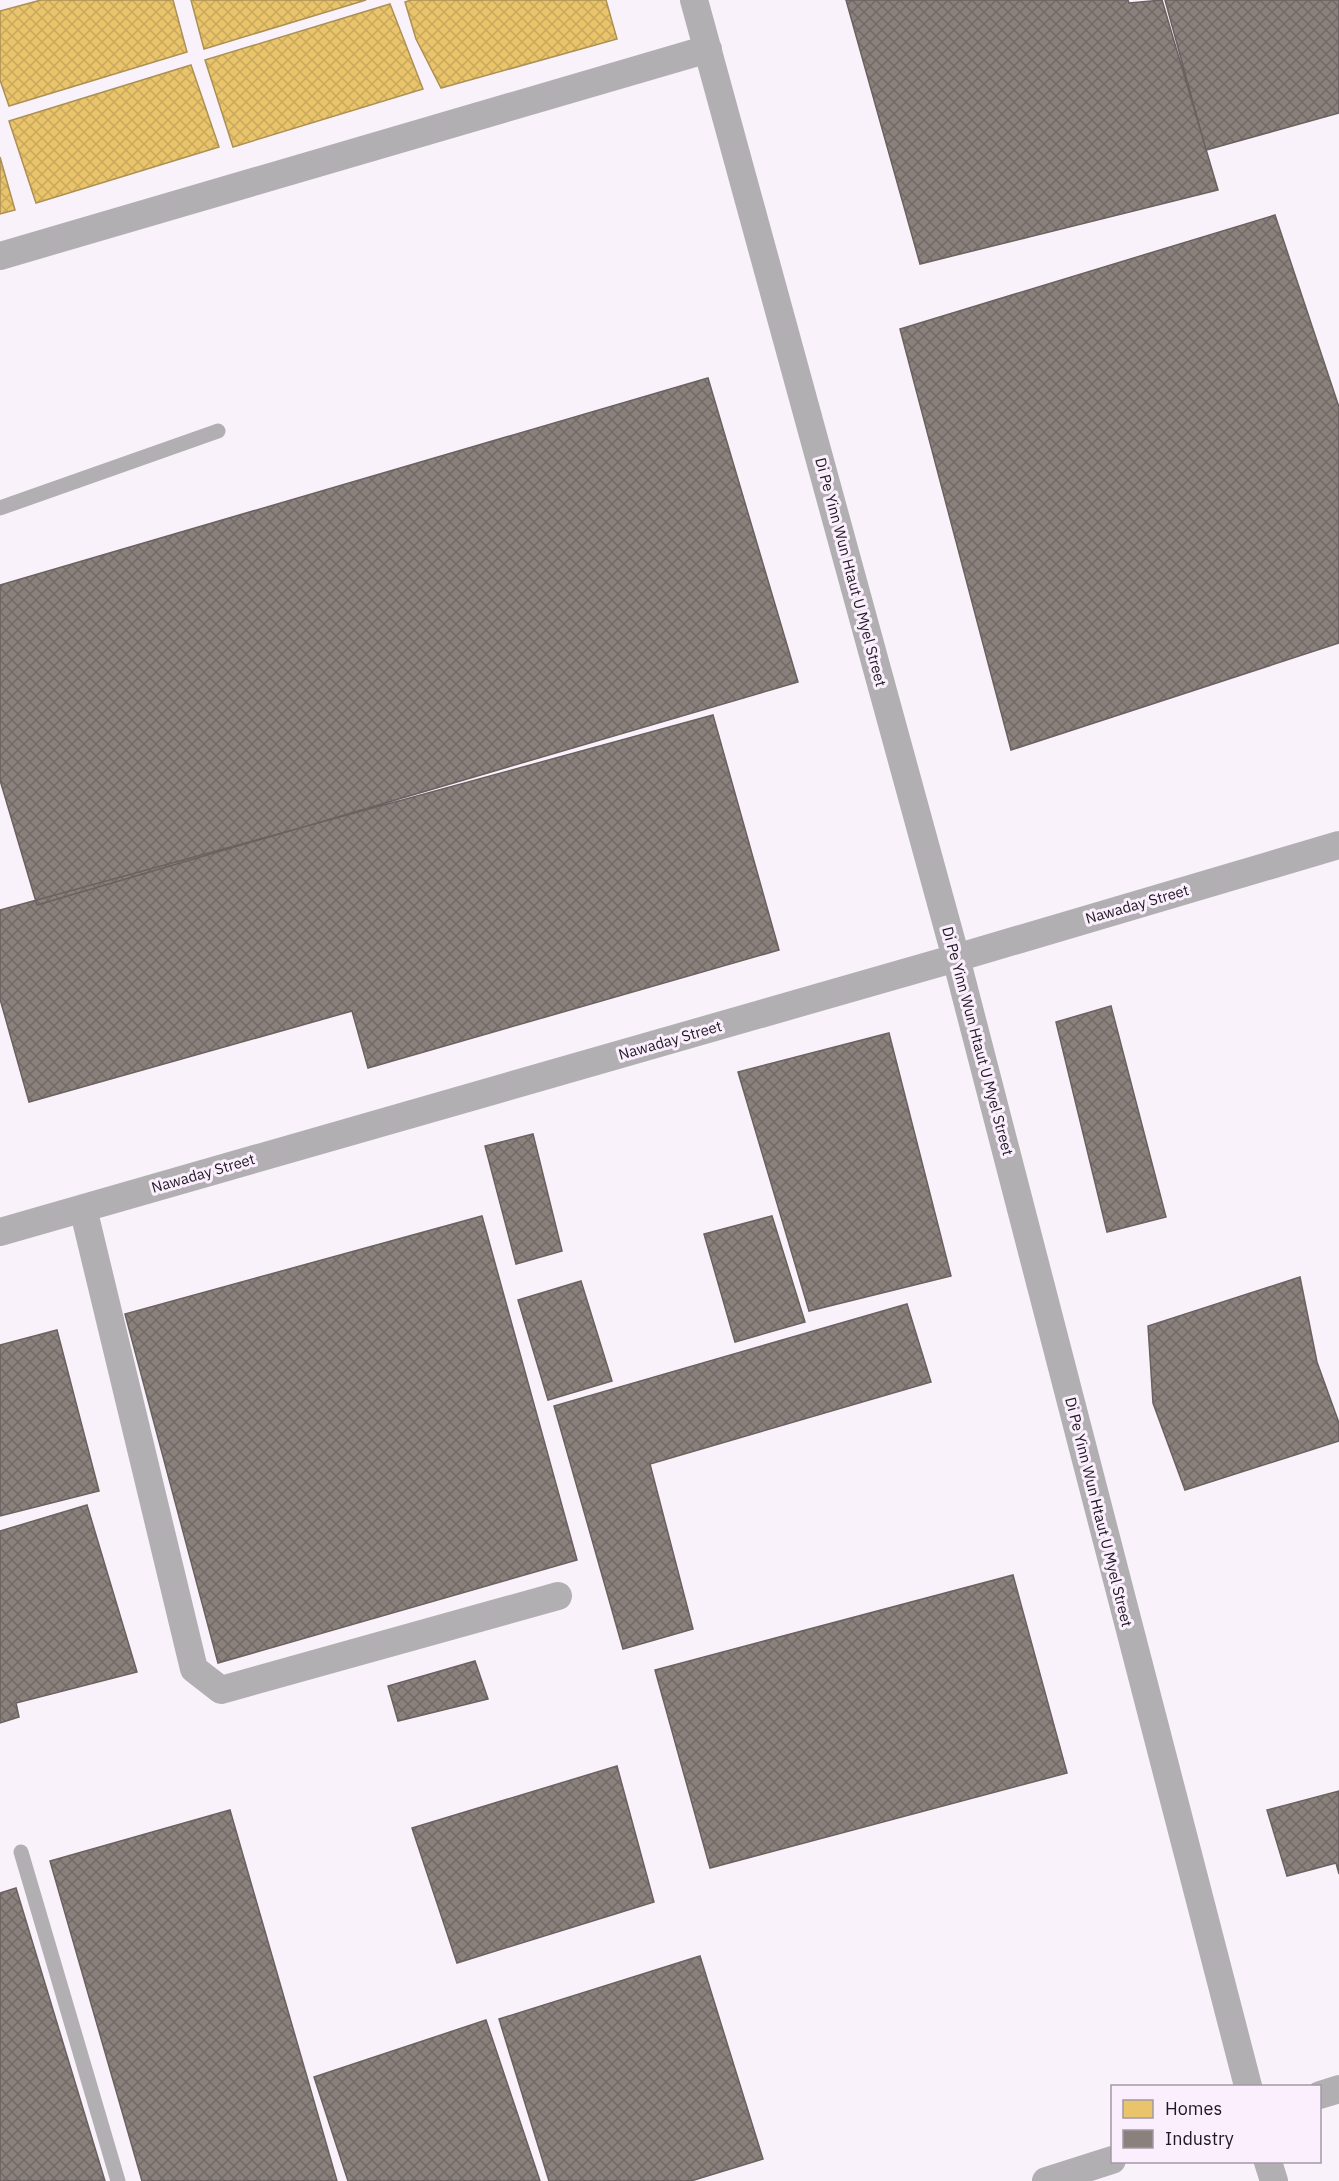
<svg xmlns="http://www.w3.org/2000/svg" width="1339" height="2181" font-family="'IBM Plex Sans',sans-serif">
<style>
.homes{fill:url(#homes-cross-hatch);stroke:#ac9054;stroke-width:1.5}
.industry{fill:url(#industry-cross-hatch);stroke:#6a6260;stroke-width:1.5}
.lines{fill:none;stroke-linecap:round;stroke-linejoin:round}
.service{stroke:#b2afb3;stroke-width:15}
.minor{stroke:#b2afb3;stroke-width:28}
.labels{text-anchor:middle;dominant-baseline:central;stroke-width:6;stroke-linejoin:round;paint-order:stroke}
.street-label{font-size:15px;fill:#1e1820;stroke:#fbeffe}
</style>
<defs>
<pattern id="homes-cross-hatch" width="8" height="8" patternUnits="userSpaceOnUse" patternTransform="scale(1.5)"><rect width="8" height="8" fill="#e9c46a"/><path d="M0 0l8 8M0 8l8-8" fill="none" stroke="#c7a85c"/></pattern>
<pattern id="industry-cross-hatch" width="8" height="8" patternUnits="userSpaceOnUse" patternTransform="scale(1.5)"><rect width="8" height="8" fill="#8a817c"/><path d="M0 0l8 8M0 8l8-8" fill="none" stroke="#706965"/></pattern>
</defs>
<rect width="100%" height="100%" fill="#f9f2fa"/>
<path class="homes" d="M41,0h132l14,52 -178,54 -9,-26v-69z
M191,0h175l-162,49z
M411,0h195l11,39 -176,49 -25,-49 -11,-37z
M390,4l33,85 -190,58 -28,-87z
M191,65l28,82 -183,56 -27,-82z
M0,157l15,53 -15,4z"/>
<path class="industry" d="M846,0h282l1,3 33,-3 56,190 -298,74z
M1165,0h174v113l-133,37z
M1275,215l64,192v236l-328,107 -111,-421z
M708,378l90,304 -761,223 -37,-125v-195z
M713,715l66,235 -411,118 -16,-57 -323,91 -29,-103v-89z
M1111,1006l55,211 -59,15 -51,-210z
M889,1033l62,243 -142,35 -71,-239z
M533,1134l29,117 -46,13 -31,-118z
M482,1216l95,344 -359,103 -93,-349z
M772,1216l33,106 -70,20 -31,-108z
M1300,1277l17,85 22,61v18l-154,49 -32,-87 -5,-77z
M581,1281l31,100 -64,19 -30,-100z
M907,1304l24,78 -281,82 43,165 -70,20 -69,-243z
M57,1330l42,161 -99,25v-171z
M87,1505l50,167 -121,31 3,14 -19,6v-192z
M1013,1575l54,198 -357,95 -55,-198z
M475,1661l13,38 -90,22 -10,-35z
M617,1766l37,136 -197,61 -45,-135z
M1339,1791v83l-3,-11 -49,13 -20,-66z
M230,1810l107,371h-195l-92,-320z
M16,1888l89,293h-105v-288z
M700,1956l63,203 -72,22h-142l-50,-162z
M486,2020l54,161h-192l-34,-104z"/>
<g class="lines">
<path class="service" d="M0,508l218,-77
M21,1852l97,329"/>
<path class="minor" d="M694,0l262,958 292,1128
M0,256l708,-207
M83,1208l111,461 27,21 337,-94
M0,1232l956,-274 383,-113
M1320,2095l19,-6
M1268,2162l6,19
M1046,2181l66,-21"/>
</g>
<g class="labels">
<g class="street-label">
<text transform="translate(851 572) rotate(75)">Di Pe Yinn Wun Htaut U Myel Street</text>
<text transform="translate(1137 904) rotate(-16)">Nawaday Street</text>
<text transform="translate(670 1040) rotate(-16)">Nawaday Street</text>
<text transform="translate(978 1041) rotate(75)">Di Pe Yinn Wun Htaut U Myel Street</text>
<text transform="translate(203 1173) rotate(-16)">Nawaday Street</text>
<text transform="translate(1099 1512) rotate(76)">Di Pe Yinn Wun Htaut U Myel Street</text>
</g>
</g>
<rect x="1111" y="2085" width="210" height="78" fill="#fbeffe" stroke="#a399a5" stroke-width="1.5"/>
<rect x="1123" y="2100" width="30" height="18" fill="#e9c46a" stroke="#a399a5" stroke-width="1.5"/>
<text x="1165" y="2115" font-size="18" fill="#1e1820">Homes</text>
<rect x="1123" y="2130" width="30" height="18" fill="#8a817c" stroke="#a399a5" stroke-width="1.5"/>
<text x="1165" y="2145" font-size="18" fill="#1e1820">Industry</text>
</svg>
